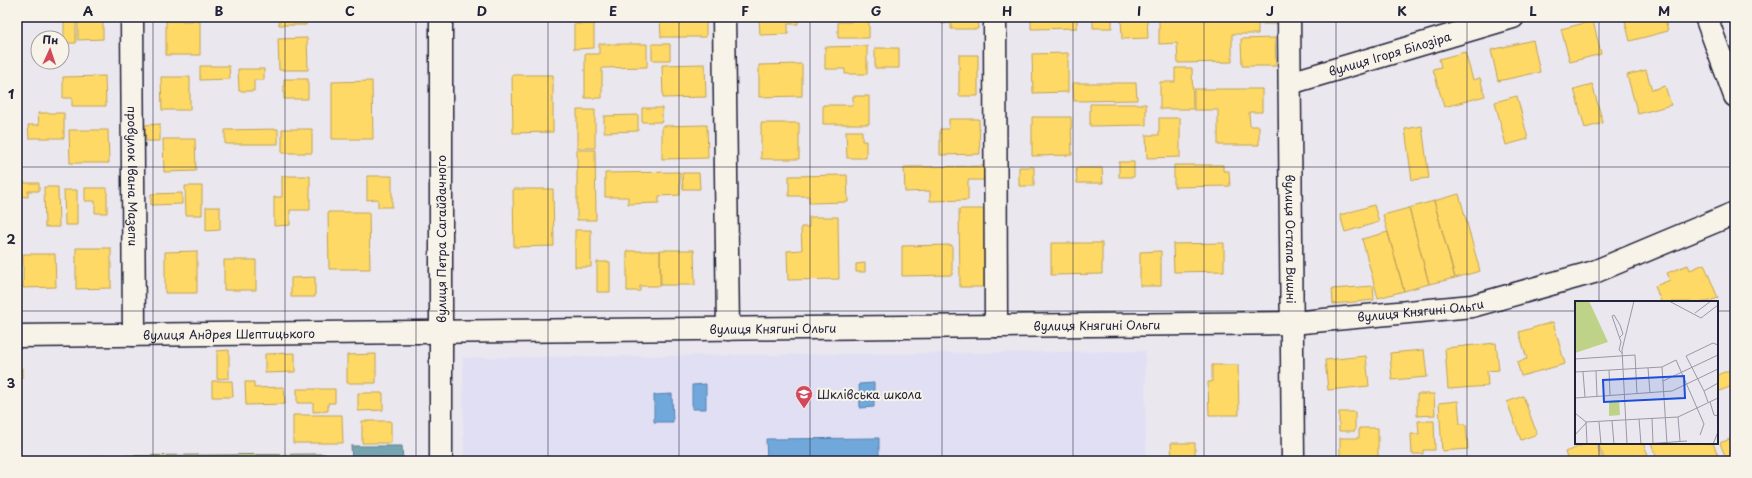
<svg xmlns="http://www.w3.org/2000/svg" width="1752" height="478" font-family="'Playpen Sans',sans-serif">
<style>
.built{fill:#e1dff4}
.green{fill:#bed288;stroke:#707a62}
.homes{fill:#ffd966;stroke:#bda259}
.schools{fill:#6fa8dc;stroke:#5880ac}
.public{fill:#76a5af;stroke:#5d7e8c}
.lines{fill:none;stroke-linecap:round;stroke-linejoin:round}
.minor-casing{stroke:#22223b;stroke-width:25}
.tertiary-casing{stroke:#22223b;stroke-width:25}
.minor{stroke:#f7f3e8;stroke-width:22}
.tertiary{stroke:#f7f3e8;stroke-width:22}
.grid{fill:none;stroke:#22223b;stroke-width:1;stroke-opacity:0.55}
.labels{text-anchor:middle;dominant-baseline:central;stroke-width:4;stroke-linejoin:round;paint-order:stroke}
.street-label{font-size:12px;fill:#22223b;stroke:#f7f3e8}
.poi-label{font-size:12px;fill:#22223b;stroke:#f7f3e8;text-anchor:start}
.inset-road{fill:none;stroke:#9a98a7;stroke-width:1}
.view{fill:#1d4ed8;fill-opacity:0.15;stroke:#1d4ed8;stroke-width:2}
.inset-edge{fill:none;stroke:#22223b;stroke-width:2}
.neatline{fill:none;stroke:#22223b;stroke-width:1.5}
.grid-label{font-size:13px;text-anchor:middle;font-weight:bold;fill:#22223b}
</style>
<rect width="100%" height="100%" fill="#eae7ef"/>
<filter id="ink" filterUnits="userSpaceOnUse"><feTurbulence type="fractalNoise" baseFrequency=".025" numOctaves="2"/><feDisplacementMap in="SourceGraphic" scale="8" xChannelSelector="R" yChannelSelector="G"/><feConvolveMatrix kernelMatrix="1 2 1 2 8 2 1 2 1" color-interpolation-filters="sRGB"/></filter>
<g filter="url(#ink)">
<path class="built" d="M1145,351l1,110h-682l-1,-103z"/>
<path class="green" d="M325,454v7h-229v-5z"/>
<path class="homes" d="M78,17h25v22l-25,1z
M279,17h27v8h-27z
M660,17h46v20h-45z
M759,17h39v7h-10v10l-28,1z
M941,17h36l1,12h-27v-6l-9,1z
M1031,17h46v11l-46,1z
M1093,17h19v11h-19z
M1121,17h26l1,21 -26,1z
M1159,17h120v7h-21v10h-26v28l-54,1 -1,-20 -18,1z
M1624,17h40l4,14 -38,10z
M64,18h12v25h-12z
M851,18h18v20h-31v-16h13z
M166,21h34v34h-34z
M1593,21l8,33 -31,8 -9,-33z
M574,24h20v24l-20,1z
M307,38l1,32h-29l-1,-31z
M1275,38l1,28h-34l-1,-27z
M1533,40l7,32 -42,9 -7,-31z
M599,44h48v23l-45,1v30h-17v-44h14z
M652,44h18v16h-18z
M867,46v28h-22v-5h-20v-22z
M875,48h24v20h-24z
M1465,52l8,28 7,-2 5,18 -41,11 -11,-38 8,-2 -2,-8z
M1068,53v39l-35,1 -1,-39z
M959,55h19v41h-19z
M705,64l1,33 -43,1 -1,-33z
M802,64v32l-43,1v-32z
M200,66h29l1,13 -30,1z
M1175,68h17l1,41h-33v-27h15z
M238,69h26v11h-10v11h-15z
M1646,70l6,20 13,-4 6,19 -33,9 -11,-39z
M512,75h41v57l-40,1z
M105,76l1,30h-34v-8h-9v-21z
M161,77h29v33h-28z
M284,79h24v20h-24z
M372,81l1,58h-41v-57z
M1073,83h63l1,17 -63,1z
M1592,84l11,39 -18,5 -11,-39z
M1194,89h68v23h-13l1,14h9v19h-41v-35h-24z
M853,96h16v28h-46v-19h30z
M1517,96l11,43 -22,6 -11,-43z
M1090,104h56v21l-56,1z
M642,108h20v14h-20z
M577,110h18v38h-18z
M38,113h26v25h-35l-1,-13h11z
M638,115v16l-34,1v-16z
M1032,117h39l1,38 -40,1z
M1159,118h21v39l-33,1 -1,-23h13z
M949,119h30l1,35 -40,1v-26h9z
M761,123h38v36h-38z
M160,124v17h-14l-1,-16z
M707,125l1,33 -46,1v-33z
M1422,126l7,52 -17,2 -7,-51z
M278,129v15h-53v-14z
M282,129h30v24h-30z
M69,130h39l1,33h-39z
M846,131h16v10h4v17h-19z
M163,139h32l1,32 -32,1z
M577,150h18l1,70h-19z
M1119,162h15v15h-15z
M1174,165h49v6h6l1,15 -56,1z
M992,166v14h-24v20l-38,1v-10l-25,1 -1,-25z
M1019,167h15v19h-15z
M1076,168h26l1,15h-26z
M680,172v23l-21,1v7l-31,1v-7h-23v-24z
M682,173h17l1,16h-17z
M847,175l1,27 -39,1v-7h-20v-20z
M282,176h28v34h-20v15l-16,1v-29h8z
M367,176h25v31h-14v-8l-11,1z
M17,183h22v8h-11v6l-11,-1z
M185,186h17v29h-16z
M44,187h14l1,40h-14z
M85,188h22v25h-12v-12h-10z
M513,189h40l1,57 -40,1z
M64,190h13v35h-12z
M182,193v11l-31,1v-11z
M1459,194l21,77 -25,7 -21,-77z
M1434,201l21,77 -26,6 -20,-76z
M1374,205l5,17 -34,10 -5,-17z
M206,207h14v23l-14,1z
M1409,208l20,76 -25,7 -21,-76z
M959,209h28l1,78h-28z
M328,212h41l1,57h-41z
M809,217h29l1,62 -51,1 -1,-29 15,-1 -1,-23h8z
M575,230h16v37h-16z
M1388,232l16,59 -26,7 -16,-59z
M1051,243h51v31l-51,1z
M1224,243v28l-50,1 -1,-28z
M952,245v30l-50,1v-30z
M76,248h35v40l-35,1z
M660,250h34l1,35h-34z
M197,251v42h-32v-41z
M627,251h33v35h-20v5h-13z
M1161,251v35h-21v-34z
M23,254h32l1,33 -33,1z
M224,260h32v30h-32z
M597,262h13v30h-13z
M865,263v9h-9v-8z
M1704,264l14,34 -11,4h-46l-6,-16 15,-6 -3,-7 21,-8 2,5z
M315,277v20h-24v-19z
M1373,286l1,14 -41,4 -1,-15z
M1553,322l12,42 -44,12 -4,-14 10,-3 -8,-27z
M1496,343l3,27 -12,1 1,15 -40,3 -3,-41z
M229,350v28l-12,1v-28z
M1424,350l3,27 -35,3 -2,-27z
M295,353v19l-30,1v-19z
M376,354v29h-29v-28z
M1366,356l3,30 -41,4 -3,-30z
M1212,365h26l1,50h-30l-1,-33h4z
M17,368h5v10h-5v8z
M1735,368v17l-18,7v-17z
M212,381h20l1,16h-21z
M245,382h9v6l30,-1 1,17 -39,1z
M297,389h38v14h-7v8l-15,1v-9h-16z
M358,393h25v17l-25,1z
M1417,394h17l1,21 -18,1z
M1523,396l14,38 -16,6 -14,-38z
M1458,401l2,23h6l2,25 -26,2 -3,-48z
M1339,412h16v19h-16z
M293,415h49l1,28h-50z
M362,421h29v22h-29z
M1418,421h16l1,29h-12v4h-11l-1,-20h8z
M1359,428h19v33h-38v-23h19z
M1735,437v22l-8,2 -7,-18z
M1171,443h24v17l10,1h-33z
M1588,443h8l7,18h-35l-3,-9z
M1598,443h45l5,12 -15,6h-28z
M1651,443h62l7,18h-62z"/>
<path class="schools" d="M874,383v24l-14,1 -1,-24z
M706,384v25h-14v-24z
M672,394l1,28h-19v-27z
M879,438v23h-112l-1,-22z"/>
<path class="public" d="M351,446h51l1,15h-51z"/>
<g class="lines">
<defs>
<g id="minor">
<path id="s1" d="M132,17l2,318"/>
<path d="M724,17l4,312"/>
<path d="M995,17l1,309"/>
<path id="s2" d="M1289,17l4,444"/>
<path d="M1706,17l29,79"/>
<path id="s3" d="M1290,83l223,-66"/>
<path id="s4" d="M17,336l1275,-13 180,-17 122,-34 141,-59"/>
</g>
<path id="tertiary" d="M441,461v-444"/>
</defs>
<use href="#minor" class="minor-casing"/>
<use href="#tertiary" class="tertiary-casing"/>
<use href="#minor" class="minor"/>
<use href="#tertiary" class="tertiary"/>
</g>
</g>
<path class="grid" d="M153,17v444M285,17v444M416,17v444M548,17v444M679,17v444M810,17v444M942,17v444M1073,17v444M1204,17v444M1336,17v444M1467,17v444M1599,17v285M17,167h1718M17,311h1559M1717,311h18M1599,443v18"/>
<defs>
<symbol id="school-pin" viewBox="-11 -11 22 30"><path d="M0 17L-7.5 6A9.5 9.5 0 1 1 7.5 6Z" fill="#d1495b" stroke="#f7f3e8"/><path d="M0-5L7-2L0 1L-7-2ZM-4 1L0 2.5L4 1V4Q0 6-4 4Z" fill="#fff"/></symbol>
</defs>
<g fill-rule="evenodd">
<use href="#school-pin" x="794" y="384" width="20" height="27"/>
</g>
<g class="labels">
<g class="street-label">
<text stroke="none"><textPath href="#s3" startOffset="104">вулиця Ігоря Білозіра</textPath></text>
<text stroke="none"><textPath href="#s1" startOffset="159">провулок Івана Мазепи</textPath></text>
<text transform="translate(441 239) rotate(-90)">вулиця Петра Сагайдачного</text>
<text stroke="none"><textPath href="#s2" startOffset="222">вулиця Остапа Вишні</textPath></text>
<text stroke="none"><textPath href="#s4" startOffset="1404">вулиця Княгині Ольги</textPath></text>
<text stroke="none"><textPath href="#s4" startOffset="1080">вулиця Княгині Ольги</textPath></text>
<text stroke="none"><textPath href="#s4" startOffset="756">вулиця Княгині Ольги</textPath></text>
<text stroke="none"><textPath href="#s4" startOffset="212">вулиця Андрея Шептицького</textPath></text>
</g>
<g class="poi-label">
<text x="817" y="394">Шклівська школа</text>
</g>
</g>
<g transform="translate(1575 301)">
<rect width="143" height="143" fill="#eae7ef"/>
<path d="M0,0h14l19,41 -33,11zM44,99l1,15 -11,1v-15z" fill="#bed288"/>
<path class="inset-road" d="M94,0l32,17 17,-13M120,12l16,-12M37,15l9,26 -2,8 3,3M37,15l2,-1 6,10 3,9 -4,4M0,58l60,-4 2,39M87,66l5,77M73,67l2,25M34,69l1,25M21,70l1,25M0,71l87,-5 14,-7 28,64 -4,11M8,71l2,25M88,80l55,-26M129,90l-18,-35 27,-13 5,2M0,97l97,-7 46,-22M133,101l-4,-11 14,-8M135,101l4,13 4,1M0,112l11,9 92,-5 40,-19M103,116l2,24M77,117l1,26M64,118l2,25M37,120l2,23M11,121l1,22M24,121l2,22M0,134l11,-12M52,143l-5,-94 12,-49M69,143l43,-3M138,143l5,-12"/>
<path class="view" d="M109,75l1,22 -81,4 -1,-22z"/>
<rect width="143" height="143" class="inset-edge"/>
</g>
<rect width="1752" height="478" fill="none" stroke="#f7f3e8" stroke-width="44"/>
<g transform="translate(50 50) rotate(3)"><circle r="19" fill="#f7f3e8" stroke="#a29fa3"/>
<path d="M0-3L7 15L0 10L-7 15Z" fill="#d1495b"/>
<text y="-6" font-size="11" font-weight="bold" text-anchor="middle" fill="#22223b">Пн</text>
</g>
<rect x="22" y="22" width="1708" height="434" class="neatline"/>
<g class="grid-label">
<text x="88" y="16">A</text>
<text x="219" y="16">B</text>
<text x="350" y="16">C</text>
<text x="482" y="16">D</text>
<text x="613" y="16">E</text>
<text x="745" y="16">F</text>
<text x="876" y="16">G</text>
<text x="1007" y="16">H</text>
<text x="1139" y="16">I</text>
<text x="1270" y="16">J</text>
<text x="1402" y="16">K</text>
<text x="1533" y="16">L</text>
<text x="1664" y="16">M</text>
<text x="11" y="99">1</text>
<text x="11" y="244">2</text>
<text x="11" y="388">3</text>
</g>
</svg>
